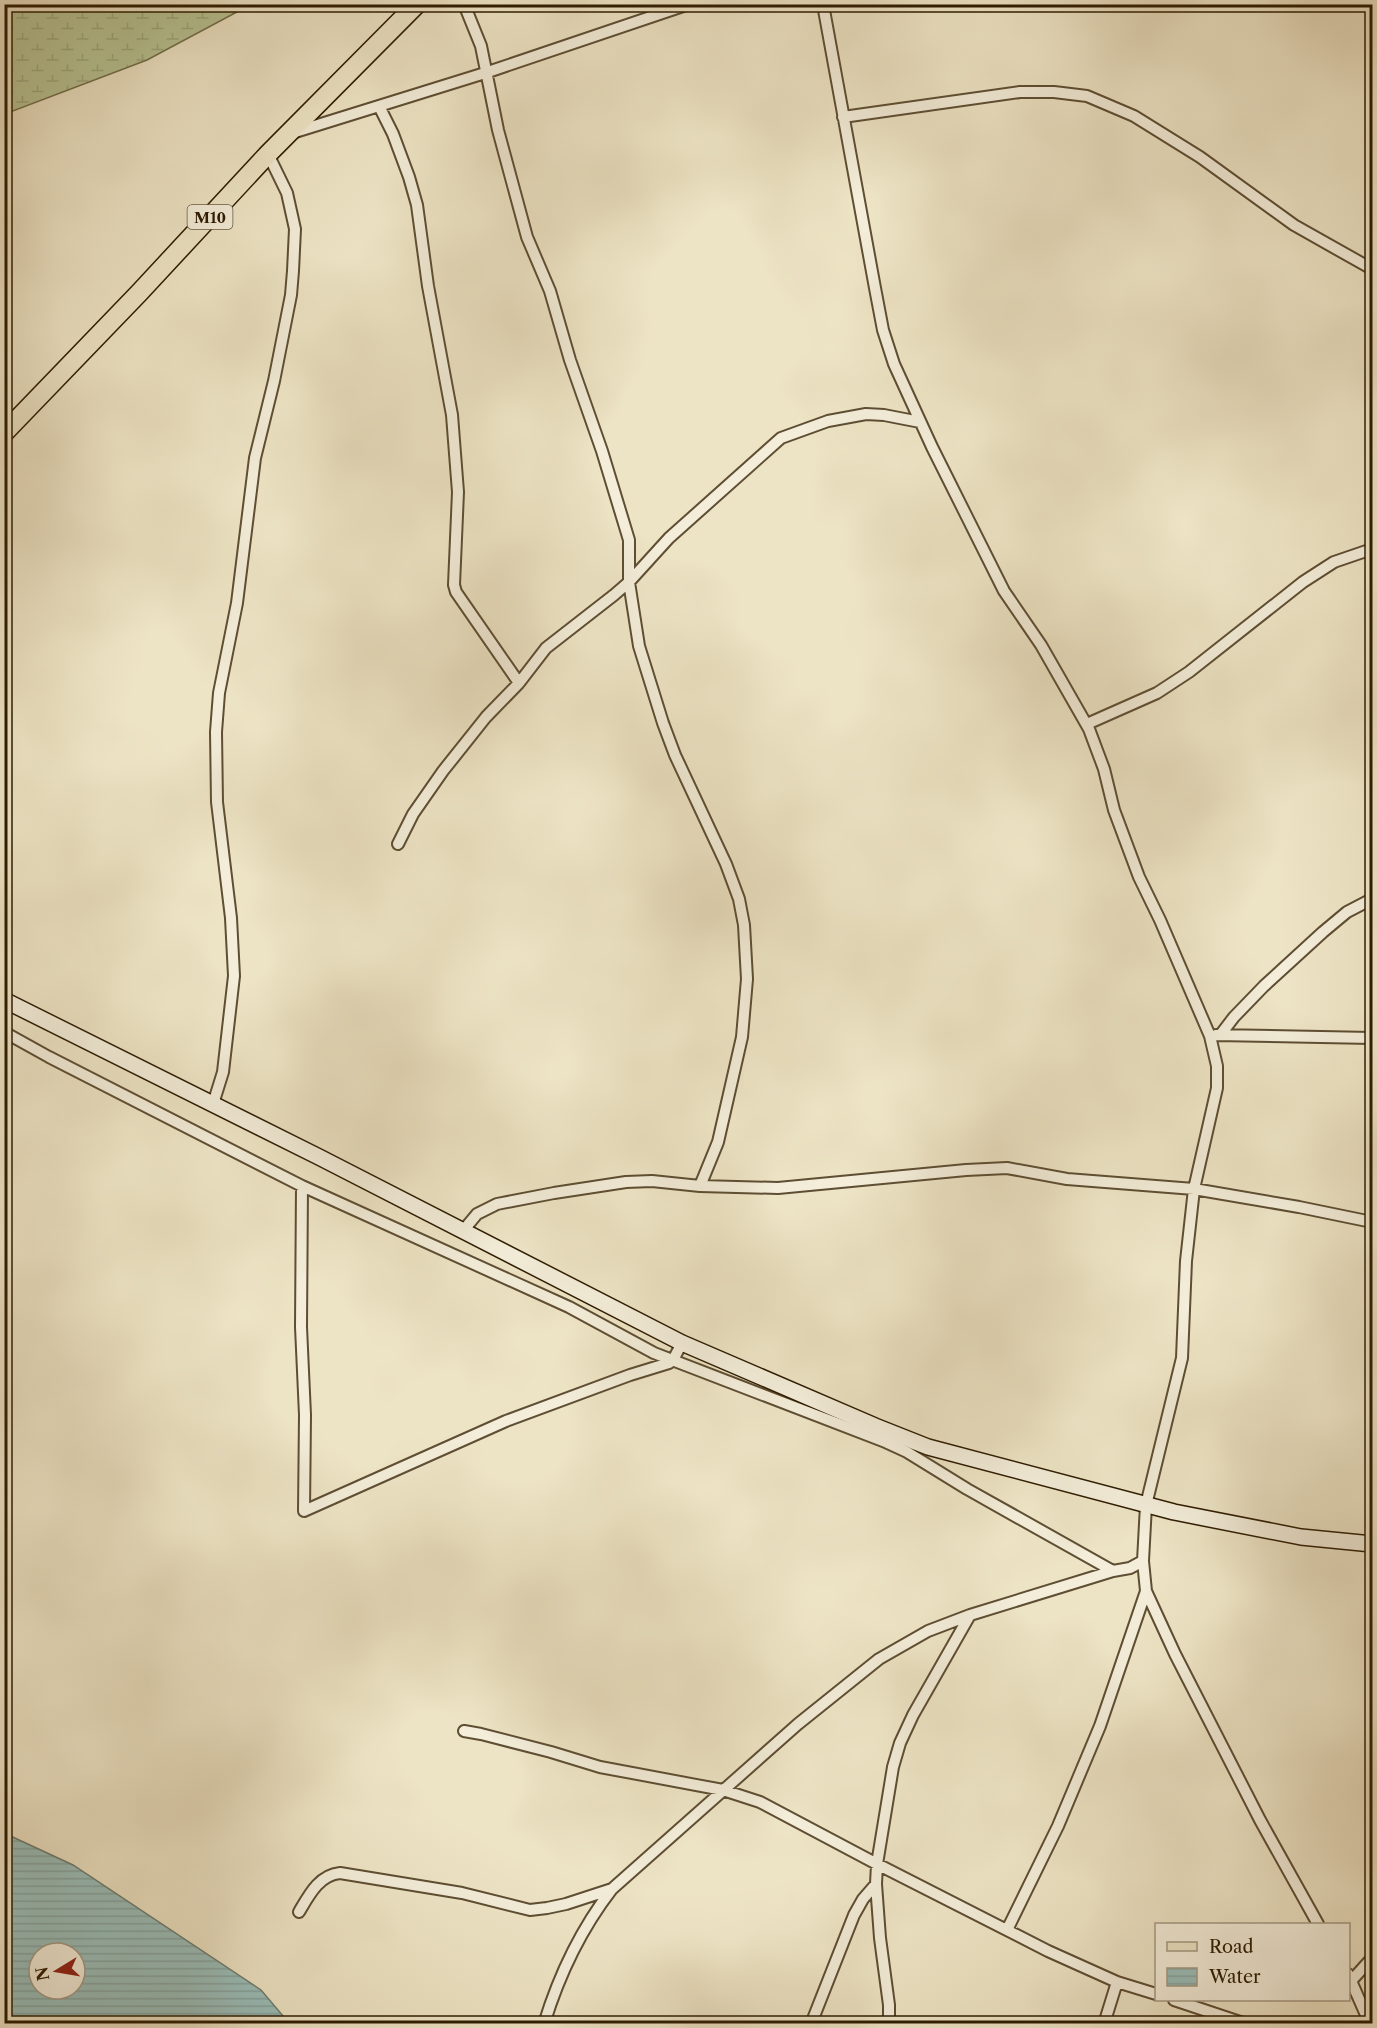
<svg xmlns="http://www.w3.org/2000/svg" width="1377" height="2028" font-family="'Libre Caslon Text',serif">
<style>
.wetland{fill:url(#wetland-marsh);stroke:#73704c;stroke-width:1.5}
.water{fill:url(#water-rules);stroke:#6f7d70;stroke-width:1.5;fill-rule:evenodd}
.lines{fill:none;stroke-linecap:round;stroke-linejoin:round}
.street-casing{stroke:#5e4e33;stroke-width:14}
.secondary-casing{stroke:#2e1c02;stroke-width:18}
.primary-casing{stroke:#2e1c02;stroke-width:21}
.street{stroke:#f3edd9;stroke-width:10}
.secondary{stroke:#f3edd9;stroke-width:15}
.primary{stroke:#ede4c5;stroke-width:18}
.labels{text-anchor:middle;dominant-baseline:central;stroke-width:4.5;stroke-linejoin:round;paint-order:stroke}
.shield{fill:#f3edd9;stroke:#695b42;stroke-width:1.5}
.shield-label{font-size:15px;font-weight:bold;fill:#2e1c02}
</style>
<defs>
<pattern id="wetland-marsh" width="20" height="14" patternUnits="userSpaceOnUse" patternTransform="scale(1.5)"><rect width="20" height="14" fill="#b8c495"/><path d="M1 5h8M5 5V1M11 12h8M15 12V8" fill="none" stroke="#9ea87f"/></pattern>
<pattern id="water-rules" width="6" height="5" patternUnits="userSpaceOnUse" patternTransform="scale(1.5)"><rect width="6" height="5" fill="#9abeba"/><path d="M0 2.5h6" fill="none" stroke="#85a39e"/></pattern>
</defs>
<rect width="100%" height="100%" fill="#ede4c5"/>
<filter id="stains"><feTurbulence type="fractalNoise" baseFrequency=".00333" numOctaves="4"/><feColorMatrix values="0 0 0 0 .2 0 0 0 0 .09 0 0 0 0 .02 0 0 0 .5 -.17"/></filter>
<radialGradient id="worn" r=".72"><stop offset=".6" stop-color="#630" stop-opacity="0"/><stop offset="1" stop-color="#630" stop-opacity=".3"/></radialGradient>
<path class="wetland" d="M5,4h245v1l-103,55 -142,54z"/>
<path class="water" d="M4,1833l69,32 188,125 28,33h-284zM39,1953h36v36h-36z"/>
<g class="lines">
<defs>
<path id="street" d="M464,4l17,42 17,84 29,107 23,54 20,69 32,91 27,89v42l10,64 24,77 12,32 51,109 13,35 5,26 3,54 -5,58 -24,105 -18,44
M821,4l3,6 51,278 8,42 11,34 38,83 72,144 37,54 48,84 15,40 10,41 25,67 21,43 50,116 7,30v22l-23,101 -8,72 -4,97 -36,147 -3,56 3,30 29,63 85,166 58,104
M379,106l14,28 16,43 8,28 11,81 24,129 6,77 -4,93 2,7 63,91
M843,117l177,-25h34l33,4 47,20 66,41 94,68 78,44
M292,133l193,-60 204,-69
M1087,724l70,-31 32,-21 114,-90 31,-20 38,-13
M398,844l15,-30 30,-43 43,-54 33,-34 27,-35 68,-53 15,-13 40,-44 112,-100 47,-17 38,-7 18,1 36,7
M4,1032l45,25 253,129 267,121 85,46 229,88 24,11 60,37 146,82
M1221,1034l13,-17 30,-31 59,-54 24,-20 25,-13
M1216,1035l156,3
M213,1104l10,-32 11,-96 -3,-58 -14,-116 -1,-70 3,-39 18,-90 18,-145 19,-77 17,-86 2,-24 2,-42 -8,-36 -19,-39
M302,1186l-1,141 4,88 -1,96 202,-90 124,-46 39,-12 4,-3 9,-17
M462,1232l15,-18 20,-10 57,-11 72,-11 26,-1 48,5 78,2 188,-18 41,-2 60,11 127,10 105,18 73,15
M464,1731l17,3 70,18 49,15 123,23 37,12 117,62 171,87 69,31 39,12
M299,1912c10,-17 20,-37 41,-39l122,20 68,17 17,-2 19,-4 46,-15
M1007,1930l51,-104 42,-100 46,-135
M1348,1974l22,50
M1352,1980l20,-22
M1174,2000l72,24
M544,2024c15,-49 37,-95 68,-135l186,-165 81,-65 49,-28 42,-16 143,-44 17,-3 13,-7
M811,2024l43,-109 9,-16 13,-15
M889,2024v-19l-9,-67 -4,-54 1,-20 16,-97 7,-24 13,-28 57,-100
M1104,2024l13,-42"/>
<path id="secondary" d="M4,1000l315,157 363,186 193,83 53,21 246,65 127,25 71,7"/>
<path id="primary" d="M4,433l135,-140 129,-139 149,-150"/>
</defs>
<use href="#street" class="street-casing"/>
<use href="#secondary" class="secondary-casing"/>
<use href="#primary" class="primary-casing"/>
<use href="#street" class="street"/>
<use href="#secondary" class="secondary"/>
<use href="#primary" class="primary"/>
</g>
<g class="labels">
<rect class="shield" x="187.5" y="205" width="45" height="24" rx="4.5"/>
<g class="shield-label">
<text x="210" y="217">M10</text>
</g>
</g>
<rect width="1377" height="2028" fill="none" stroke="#ede4c5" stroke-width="24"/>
<rect x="6" y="6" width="1365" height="2016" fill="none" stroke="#2e1c02" stroke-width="3"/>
<rect x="12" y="12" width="1353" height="2004" fill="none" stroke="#2e1c02" stroke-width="1.5"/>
<rect x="1155" y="1923" width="195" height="78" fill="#f3edd9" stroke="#a49983" stroke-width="1.5"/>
<rect x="1167" y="1942" width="30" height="9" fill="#ede4c5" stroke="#a49983" stroke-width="1.5"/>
<text x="1209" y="1953" font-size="18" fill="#2e1c02">Road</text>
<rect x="1167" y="1968" width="30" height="18" fill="url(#water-rules)" stroke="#a49983" stroke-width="1.5"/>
<text x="1209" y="1983" font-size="18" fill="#2e1c02">Water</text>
<g transform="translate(57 1971) rotate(259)"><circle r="28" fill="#f3edd9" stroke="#a49983" stroke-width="1.5"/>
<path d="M0-4.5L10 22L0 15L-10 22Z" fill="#8f2418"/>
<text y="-9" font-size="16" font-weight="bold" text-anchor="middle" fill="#2e1c02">N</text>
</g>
<rect width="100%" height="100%" filter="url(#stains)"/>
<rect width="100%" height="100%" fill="url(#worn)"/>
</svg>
